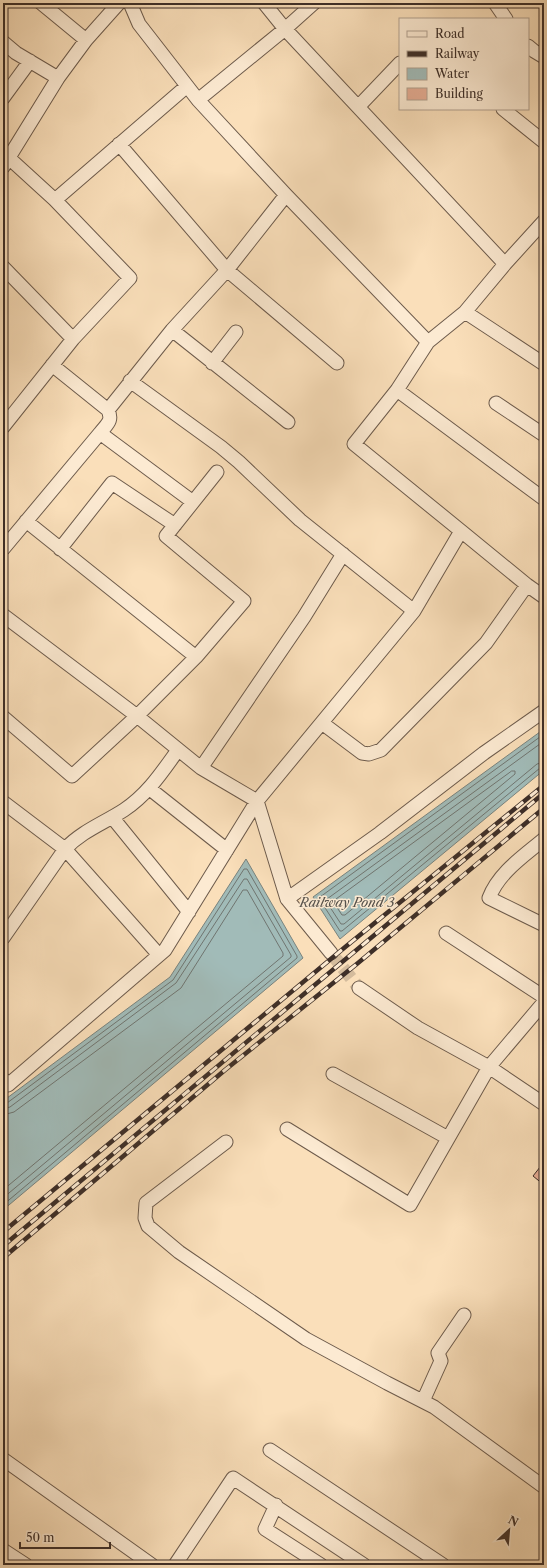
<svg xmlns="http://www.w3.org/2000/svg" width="547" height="1568" font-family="'Libre Caslon Text',serif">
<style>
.water{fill:#a1bbb8;stroke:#79837e}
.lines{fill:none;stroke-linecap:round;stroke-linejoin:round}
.shore{stroke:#707570;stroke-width:1}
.building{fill:#e5ac93;stroke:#3e2f28}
.minor-tunnel{stroke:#d4bc9d;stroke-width:13;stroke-dasharray:13 6;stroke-linecap:butt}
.minor-casing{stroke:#6d5b4c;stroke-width:15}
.minor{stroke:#fcead2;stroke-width:13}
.rail-casing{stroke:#3e2f28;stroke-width:4.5}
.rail{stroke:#fcead2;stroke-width:3;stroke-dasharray:9;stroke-linecap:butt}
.labels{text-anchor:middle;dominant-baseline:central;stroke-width:3;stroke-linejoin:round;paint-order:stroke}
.water-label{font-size:13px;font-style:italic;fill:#57524c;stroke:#fcead2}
</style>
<rect width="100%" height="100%" fill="#fadfba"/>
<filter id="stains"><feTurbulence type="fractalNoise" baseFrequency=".005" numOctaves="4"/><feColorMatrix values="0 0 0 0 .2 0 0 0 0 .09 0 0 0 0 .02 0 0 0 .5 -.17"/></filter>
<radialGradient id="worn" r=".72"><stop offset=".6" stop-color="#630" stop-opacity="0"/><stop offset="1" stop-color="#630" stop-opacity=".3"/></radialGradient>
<path class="water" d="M544,729v41l-204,169 -27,-42z
M246,859l57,99 -300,252v-109l167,-124z"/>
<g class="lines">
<path class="shore" d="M544,734l-224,163v3l20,31h2l198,-163 4,-1
M544,741l-217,158 -1,2 15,23h3l193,-160 7,-2
M512,771h3v3l-170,141h-3l-8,-12 1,-3z
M3,1104l4,-1 166,-123 71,-111h3l50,87v2l-294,247
M3,1109l7,-2 166,-124 68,-104h3l44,76v2l-288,241
M3,1115l11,-3 167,-124 62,-98h4l36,63v3l-280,234"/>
</g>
<path class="building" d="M544,1162v23l-11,-9z"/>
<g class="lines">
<path class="minor-tunnel" d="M331,953l28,35"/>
<defs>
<path id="minor" d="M41,3l45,37
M264,3l21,26 220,235
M495,3l11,16
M3,42l13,11 42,25
M528,46l6,5 10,6
M3,98l27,-37
M198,100l87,-71 29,-26
M358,107l42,-44
M503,109l41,33
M119,144l108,126 110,93
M3,167l55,-89 28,-38 33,-37
M55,200l132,-114
M3,267l70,72 57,-61 -75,-78 -46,-42
M465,312l79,52
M172,330l116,92
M428,342l37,-30 40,-48 39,-43
M212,363l24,-31
M52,365l56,45c5,11 -1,14 -8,23l93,69
M130,381l91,66 18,15 61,58 114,91
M397,390l147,109
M496,403l48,32
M108,410l64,-80 55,-60 59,-75
M3,427l70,-88
M26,521l170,136
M461,531l66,54 17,12
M3,549l97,-116
M60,549l52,-66 63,42
M3,615l134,101 64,52 56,33 30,98 44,54
M3,717l69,59 65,-60 59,-59 48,-56 -78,-65 51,-64
M322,723l40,30 7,1 12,-4 105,-107 41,-58
M201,768l103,-151 39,-63
M150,789l77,61
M3,802l62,47 94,106
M112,817l77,95
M544,839c-20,17 -45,33 -55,59l55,27
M287,899l93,-66 104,-80 60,-42
M446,933l98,64
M3,938l62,-89c17,-18 39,-26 59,-39 24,-16 38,-38 54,-60
M359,988l59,40 71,39 55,37
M333,1074l115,64
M3,1079l5,6 157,-135 92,-149 157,-190 47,-80 -107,-87 43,-54 31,-48 -142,-147 -88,-95 -59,-76 -9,-21
M287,1129l123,76 79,-138 55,-65
M226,1142l-80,61 -1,15 3,8 31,26 127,87 81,44 47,24 110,80
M423,1401l18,-40 -3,-8 26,-38
M270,1450l173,115
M3,1459l149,106
M276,1505l-11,24 56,36
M3,1550l23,15
M175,1565l58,-87 131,87"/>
</defs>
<use href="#minor" class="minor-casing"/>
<use href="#minor" class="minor"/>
<defs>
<path id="rail" d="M3,1232l341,-284 200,-163
M3,1246l541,-453
M3,1258l222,-188 133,-107 186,-155"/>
</defs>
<use href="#rail" class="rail-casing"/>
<use href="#rail" class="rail"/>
</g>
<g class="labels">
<g class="water-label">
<text x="347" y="902">Railway Pond 3</text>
</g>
</g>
<rect width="547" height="1568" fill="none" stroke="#fadfba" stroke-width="16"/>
<rect x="4" y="4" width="539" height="1560" fill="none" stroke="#3e2f28" stroke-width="2"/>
<rect x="8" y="8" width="531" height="1552" fill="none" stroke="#3e2f28"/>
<rect x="399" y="18" width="130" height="92" fill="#fcead2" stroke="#b09f8e"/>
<rect x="407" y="31" width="20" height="6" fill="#fcead2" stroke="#b09f8e"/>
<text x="435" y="38" font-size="12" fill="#3e2f28">Road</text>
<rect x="407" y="51" width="20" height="6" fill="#3e2f28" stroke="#b09f8e"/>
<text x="435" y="58" font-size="12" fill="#3e2f28">Railway</text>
<rect x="407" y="68" width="20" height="12" fill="#a1bbb8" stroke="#b09f8e"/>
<text x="435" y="78" font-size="12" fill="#3e2f28">Water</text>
<rect x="407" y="88" width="20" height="12" fill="#e5ac93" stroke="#b09f8e"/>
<text x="435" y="98" font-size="12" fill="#3e2f28">Building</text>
<g transform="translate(509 1530) rotate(26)" stroke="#fcead2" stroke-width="3" paint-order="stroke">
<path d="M0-3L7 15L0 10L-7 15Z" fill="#3e2f28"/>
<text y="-6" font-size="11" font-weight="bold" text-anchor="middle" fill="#3e2f28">N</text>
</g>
<path d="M20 1542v6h90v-6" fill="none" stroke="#3e2f28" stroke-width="2"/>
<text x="26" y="1542" font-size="12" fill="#3e2f28" stroke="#fcead2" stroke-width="3" paint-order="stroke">50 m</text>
<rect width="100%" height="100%" filter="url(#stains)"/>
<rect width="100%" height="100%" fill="url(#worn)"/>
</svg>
